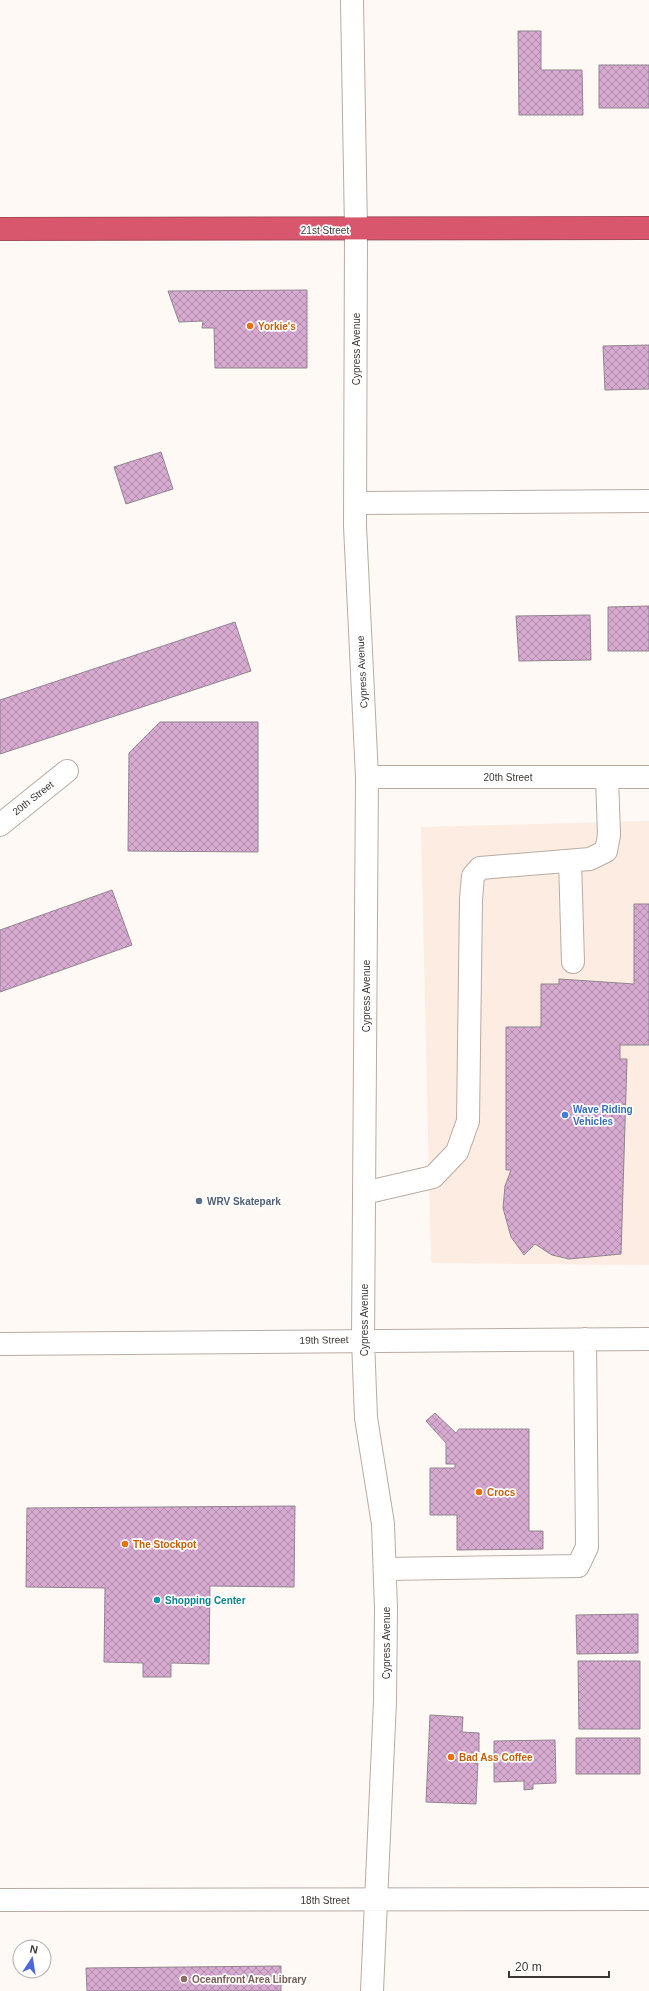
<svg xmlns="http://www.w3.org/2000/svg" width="649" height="1991" font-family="Helvetica,sans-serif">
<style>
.built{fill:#fcece1}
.building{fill:url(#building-cross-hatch);stroke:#91858f}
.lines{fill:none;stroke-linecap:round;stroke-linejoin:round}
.minor-casing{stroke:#b9aca3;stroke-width:24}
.highway-casing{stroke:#a24c59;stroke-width:24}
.minor{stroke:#fff;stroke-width:22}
.highway{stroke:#d9576d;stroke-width:22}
.food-dot{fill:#e8710a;stroke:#fff;stroke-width:1.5}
.shop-dot{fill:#3f7fe0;stroke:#fff;stroke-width:1.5}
.service-dot{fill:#5c6f8a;stroke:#fff;stroke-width:1.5}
.culture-dot{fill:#0f9aa8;stroke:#fff;stroke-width:1.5}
.education-dot{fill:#8d6e63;stroke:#fff;stroke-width:1.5}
.labels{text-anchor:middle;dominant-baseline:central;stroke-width:3.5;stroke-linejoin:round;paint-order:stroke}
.street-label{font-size:10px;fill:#3c3734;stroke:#fff}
.food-label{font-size:10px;font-weight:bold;fill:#c56008;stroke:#fff;text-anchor:start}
.shop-label{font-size:10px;font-weight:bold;fill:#366cbe;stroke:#fff;text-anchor:start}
.service-label{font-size:10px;font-weight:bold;fill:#4e5e75;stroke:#fff;text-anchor:start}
.culture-label{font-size:10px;font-weight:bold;fill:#0d838f;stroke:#fff;text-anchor:start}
.education-label{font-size:10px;font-weight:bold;fill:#785e54;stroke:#fff;text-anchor:start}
</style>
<defs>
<pattern id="building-cross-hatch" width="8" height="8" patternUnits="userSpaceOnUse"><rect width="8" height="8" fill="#d7abd1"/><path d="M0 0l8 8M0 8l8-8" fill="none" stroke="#b08caa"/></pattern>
</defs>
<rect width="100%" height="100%" fill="#fff9f5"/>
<path class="built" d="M649,821v444l-218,-2 -10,-436z"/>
<path class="building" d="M518,31h23v39h41l1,45h-64z
M599,65h50v43h-50z
M307,290v78h-92l-1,-40h-12l1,-7 -24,1 -11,-31z
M649,345v44l-44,1 -2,-44z
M161,452l12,37 -47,15 -12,-37z
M649,606v45h-41v-44z
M590,615l1,45 -72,1 -3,-45z
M235,622l16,49 -251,83v-54z
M160,722h98v130l-130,-1 1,-98z
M112,890l20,55 -132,47v-62z
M634,904h15v141h-29v14h7l-6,195 -52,5 -17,-4 -17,-11 -11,11 -13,-18 -8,-29 2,-22 6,-16h-5v-143h35v-43h18v-5l75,5z
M435,1413l21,20 3,-4h70v102h14v18l-86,1v-35h-27v-47h25v-4h-9v-21l-20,-22z
M295,1506l-1,81 -84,-1 -1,78 -38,-1v14h-28v-14l-39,-1 1,-74 -79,-1 1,-79z
M638,1614v39l-61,1 -1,-39z
M578,1661h62v68h-61z
M430,1715l33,2 -1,15 17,1v19h-5l-1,11h5l-2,41 -50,-2z
M576,1738h64v36h-64z
M555,1740l1,43 -23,1v5l-9,1v-9l-30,1v-41z
M281,1966v25h-194l-1,-23z"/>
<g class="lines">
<defs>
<path id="minor" d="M352,0l4,230 -1,296 12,251 -4,563 3,78 17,106 3,85 -1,92 -13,290
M356,503l293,-2
M367,777h282
M0,825l67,-54
M570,861l3,101
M364,1193l69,-16 24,-25 11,-31 3,-222 2,-23 7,-8 110,-9 16,-8 3,-16 -2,-58
M0,1344l649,-5
M385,1569l193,-3 9,-19 -2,-208
M0,1900l649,-1"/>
<path id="highway" d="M0,229l649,-1"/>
</defs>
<use href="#minor" class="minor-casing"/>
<use href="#highway" class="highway-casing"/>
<use href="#minor" class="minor"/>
<use href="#highway" class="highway"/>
</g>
<g class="food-dot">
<circle cx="250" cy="326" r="4"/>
<circle cx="479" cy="1492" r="4"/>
<circle cx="125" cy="1544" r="4"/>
<circle cx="451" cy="1757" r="4"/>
</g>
<circle class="shop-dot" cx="565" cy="1115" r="4"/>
<circle class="service-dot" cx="199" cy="1201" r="4"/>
<circle class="culture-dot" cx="157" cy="1600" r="4"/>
<circle class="education-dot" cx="184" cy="1979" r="4"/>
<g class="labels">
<g class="street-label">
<text x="325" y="230">21st Street</text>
<text transform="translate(356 349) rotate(-90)">Cypress Avenue</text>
<text transform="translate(362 672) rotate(-93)">Cypress Avenue</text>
<text x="508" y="777">20th Street</text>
<text transform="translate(33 798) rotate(-38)">20th Street</text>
<text transform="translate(366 996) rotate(-90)">Cypress Avenue</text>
<text transform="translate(364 1320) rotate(-90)">Cypress Avenue</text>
<text transform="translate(324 1340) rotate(-1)">19th Street</text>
<text transform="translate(386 1643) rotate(-90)">Cypress Avenue</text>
<text x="325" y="1900">18th Street</text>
</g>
<g class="food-label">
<text x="258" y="326">Yorkie's</text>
<text x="487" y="1492">Crocs</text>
<text x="133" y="1544">The Stockpot</text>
<text x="459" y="1757">Bad Ass Coffee</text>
</g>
<g class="shop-label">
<text x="573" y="1109">Wave Riding<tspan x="573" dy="12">Vehicles</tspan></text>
</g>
<g class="service-label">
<text x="207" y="1201">WRV Skatepark</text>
</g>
<g class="culture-label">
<text x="165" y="1600">Shopping Center</text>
</g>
<g class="education-label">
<text x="192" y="1979">Oceanfront Area Library</text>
</g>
</g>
<g transform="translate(32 1959) rotate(12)"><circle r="19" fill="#ffffff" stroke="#b1afae"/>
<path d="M0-3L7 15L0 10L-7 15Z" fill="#4f65db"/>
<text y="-6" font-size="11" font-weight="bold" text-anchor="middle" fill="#3c3734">N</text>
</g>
<path d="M509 1971v6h100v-6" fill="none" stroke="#3c3734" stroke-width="2"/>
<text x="515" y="1971" font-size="12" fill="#3c3734" stroke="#ffffff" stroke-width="3" paint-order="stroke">20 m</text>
</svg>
